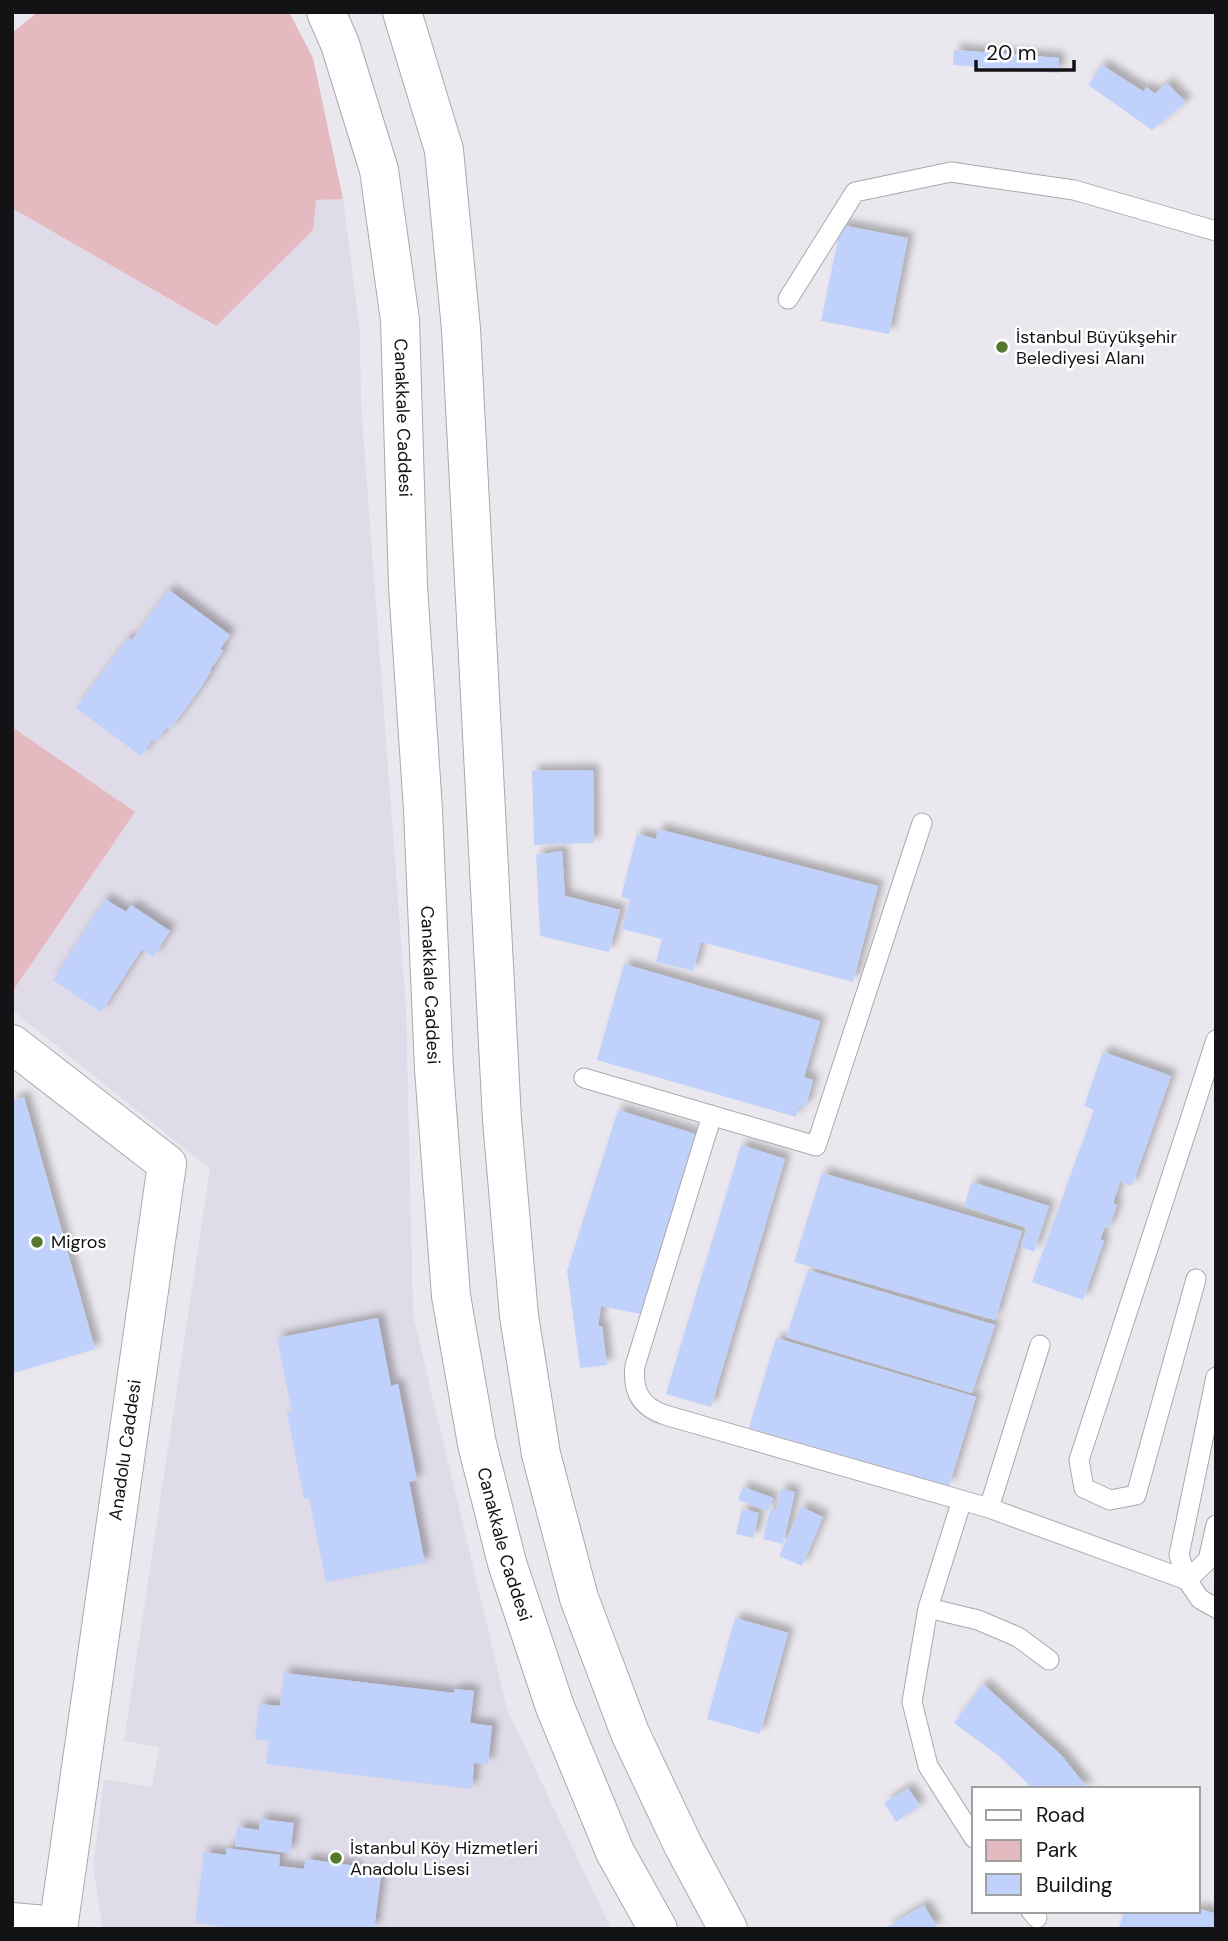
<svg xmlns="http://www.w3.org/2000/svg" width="1228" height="1941" font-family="'DM Sans',sans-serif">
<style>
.built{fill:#dfdbe8}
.green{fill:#e4b9bf}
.building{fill:#c0d2fb;filter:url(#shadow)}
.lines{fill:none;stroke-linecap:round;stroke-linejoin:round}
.service-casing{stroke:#aaa8ae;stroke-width:21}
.minor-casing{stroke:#aaa8ae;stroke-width:40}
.tertiary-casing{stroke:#aaa8ae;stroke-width:40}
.secondary-casing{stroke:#aaa8ae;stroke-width:40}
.service{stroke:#fff;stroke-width:19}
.minor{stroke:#fff;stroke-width:38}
.tertiary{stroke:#fff;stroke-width:38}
.secondary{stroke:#fff;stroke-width:38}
.poi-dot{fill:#56772e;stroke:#fff;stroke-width:2.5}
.labels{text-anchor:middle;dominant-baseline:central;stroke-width:5;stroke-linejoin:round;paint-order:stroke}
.poi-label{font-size:18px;fill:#131214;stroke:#fff;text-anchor:start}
.street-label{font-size:18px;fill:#131214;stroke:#fff}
</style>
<defs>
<filter id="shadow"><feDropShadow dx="6" dy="-6" stdDeviation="3.5" flood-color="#0004"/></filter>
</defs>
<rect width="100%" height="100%" fill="#eae8ee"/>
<path class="built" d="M343,199l17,134 1,71 45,604 7,307 94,394 104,220h-508l-10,-61 11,-89 48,8 7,-40 -35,-6 86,-572 -198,-159v-802l203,118 101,-126z"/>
<path class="green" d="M38,12h251l24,46 30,141 -27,1 -3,30 -97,96 -204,-118v-175z
M12,727l123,85 -123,180z"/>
<path class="building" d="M954,50l105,8 -1,15 -105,-8z
M1102,65l42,27 2,-5 9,7 12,-11 19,19 -34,28 -64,-45z
M841,225l67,13 -19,96 -68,-13z
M169,590l61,45 -10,14 3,2 -13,19 1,1 -9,15 -32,43 -3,-2 -11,15 -3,-3 -12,17 -65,-48 52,-70 4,2z
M593,770l1,73 -60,2 -2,-74z
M658,829l220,57 -25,96 -152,-40 -8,29 -37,-9 6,-23 -40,-10 8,-30 -9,-2 16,-63 19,5z
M562,851l3,45 55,14 -11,42 -69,-16 -4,-81z
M105,899l21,13 5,-7 39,26 -17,26 -11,-8 -41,63 -48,-32z
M624,964l196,57 -16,56 9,3 -8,28 -6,-2 -3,11 -199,-57z
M1103,1052l68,24 -39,110 -12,-4 -7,21 4,2 -8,23 -4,-1 -5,12 4,2 -21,59 -51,-18 62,-172 -10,-4z
M24,1097l71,252 -81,24 -2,-7v-265z
M618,1110l77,24 -55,180 -39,-8 -3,20h4l5,39 -27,3 -13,-97z
M741,1145l44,14 -74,248 -45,-13z
M822,1173l200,58 -27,89 -201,-58z
M972,1182l77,24 -15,46 -13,-5 6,-19 -63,-22z
M808,1270l187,55 -23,68 -186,-56z
M378,1318l13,68 7,-2 19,96 -8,2 16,81 -99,19 -17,-84 -5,1 -17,-86 5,-1 -15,-74z
M776,1338l200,59 -27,89 -200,-58z
M743,1487l30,11 -5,13 -30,-11z
M781,1489l14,3 -12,52 -20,-5 7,-29 6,1z
M801,1507l22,10 -21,49 -23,-10z
M742,1509l17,4 -6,25 -17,-4z
M735,1618l53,15 -28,101 -53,-15z
M284,1673l170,20 1,-4 19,2 -4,32 22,3 -4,38 -14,-1 -2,26 -206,-25 3,-23 -14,-2 4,-35 21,2z
M983,1684l79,72 26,33h-55l-33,-32 -46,-34z
M908,1788l12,18 -24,16 -12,-19z
M260,1819l34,4 -4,30 -55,-7 2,-19 22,3z
M226,1848l54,7 -1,11 25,3 2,-10 50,7v6l25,3 -7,54h-155v-3l-24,-3 9,-71 22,3z
M924,1905l14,24h-54z
M1198,1908l18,6v15h-98l7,-18h73z"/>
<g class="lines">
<defs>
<path id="service" d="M788,299l67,-107 96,-20 123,18 142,41
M584,1078l232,68 106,-323
M712,1115l-77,251c-3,25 6,41 30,49l324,93 198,72
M1196,1279l-60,216 -26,5 -26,-12 -5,-28 137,-420
M1216,1377l-37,178 8,25 13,19 16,9
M962,1500l-34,108 -16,94 16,64 46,72
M989,1508l51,-163
M1187,1580l21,-20 8,-35
M928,1608l50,12 40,17 31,23
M1031,1911l6,7"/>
<path id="minor" d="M12,1922l45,4"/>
<path id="tertiary" d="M12,1044l155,120 -109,765"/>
<g id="secondary">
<path id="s1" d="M326,12l14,32 39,126 21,150 8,266 15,224 11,259 17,227 26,148 30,119 48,144 60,145 43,77"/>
<path d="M402,12l42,138 17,179 41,791 17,196 22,138 38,144 51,135 53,112 45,84"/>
</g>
</defs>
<use href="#service" class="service-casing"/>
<use href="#minor" class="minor-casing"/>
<use href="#tertiary" class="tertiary-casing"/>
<use href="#secondary" class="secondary-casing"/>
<use href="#service" class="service"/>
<use href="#minor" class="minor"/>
<use href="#tertiary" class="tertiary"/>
<use href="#secondary" class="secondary"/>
</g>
<g class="poi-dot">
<circle cx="1002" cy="347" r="7"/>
<circle cx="37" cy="1242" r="7"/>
<circle cx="336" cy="1858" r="7"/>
</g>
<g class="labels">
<g class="poi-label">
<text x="1016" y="337">İstanbul Büyükşehir<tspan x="1016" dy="21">Belediyesi Alanı</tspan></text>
<text x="51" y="1242">Migros</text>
<text x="350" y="1848">İstanbul Köy Hizmetleri<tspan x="350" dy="21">Anadolu Lisesi</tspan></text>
</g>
<g class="street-label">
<text stroke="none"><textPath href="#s1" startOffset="416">Canakkale Caddesi</textPath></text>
<text stroke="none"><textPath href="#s1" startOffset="984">Canakkale Caddesi</textPath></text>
<text transform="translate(125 1450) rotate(-82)">Anadolu Caddesi</text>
<text stroke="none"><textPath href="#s1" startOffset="1550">Canakkale Caddesi</textPath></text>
</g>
</g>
<rect width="1228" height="1941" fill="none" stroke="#131214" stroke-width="28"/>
<rect x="972" y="1787" width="228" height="126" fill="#ffffff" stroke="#a1a0a1" stroke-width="2"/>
<rect x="986" y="1810" width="35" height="10" fill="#ffffff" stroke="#a1a0a1" stroke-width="2"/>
<text x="1036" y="1822" font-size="21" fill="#131214">Road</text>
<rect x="986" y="1840" width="35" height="21" fill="#e4b9bf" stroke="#a1a0a1" stroke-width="2"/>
<text x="1036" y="1857" font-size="21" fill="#131214">Park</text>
<rect x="986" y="1874" width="35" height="21" fill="#c0d2fb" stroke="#a1a0a1" stroke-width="2"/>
<text x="1036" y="1892" font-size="21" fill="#131214">Building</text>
<path d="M976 60v10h98v-10" fill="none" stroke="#131214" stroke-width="3.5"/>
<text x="986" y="60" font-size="21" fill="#131214" stroke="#ffffff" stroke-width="5" paint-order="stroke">20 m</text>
</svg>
